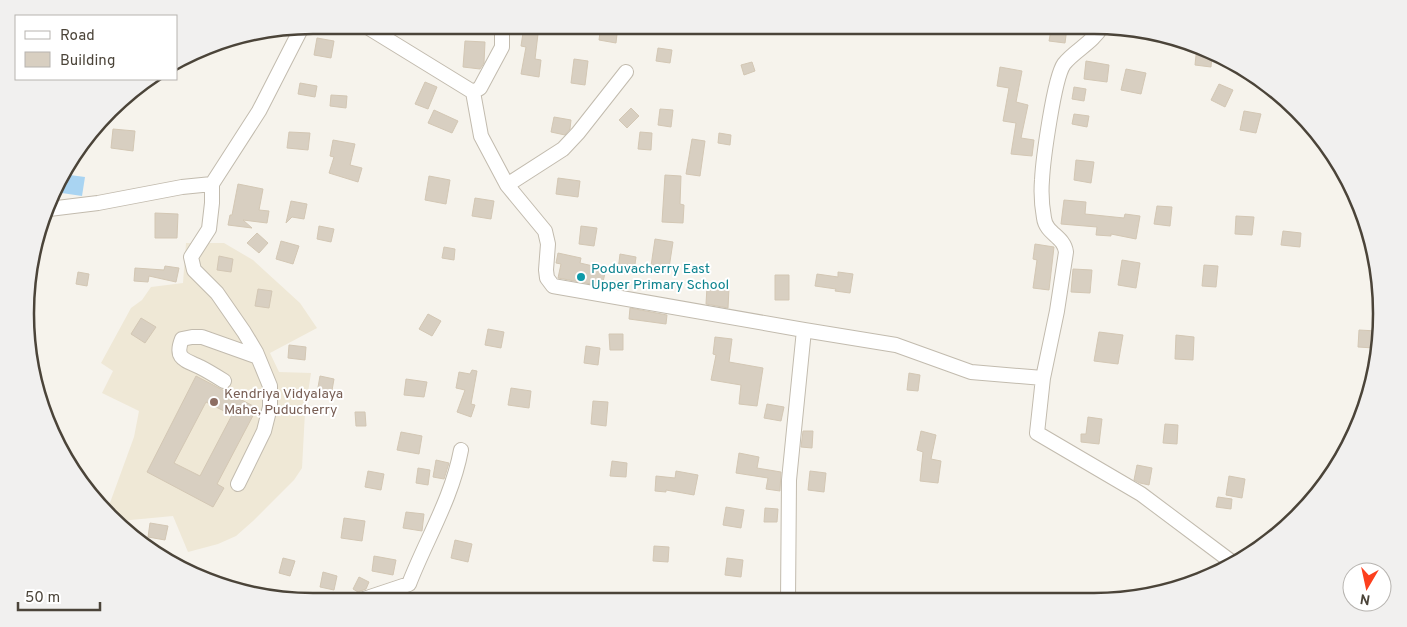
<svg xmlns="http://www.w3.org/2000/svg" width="1407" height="627" font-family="Overpass,sans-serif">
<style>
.education{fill:#efe8d6}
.water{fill:#a9d4f2}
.building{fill:#d8cfc1;stroke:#d3c7b4;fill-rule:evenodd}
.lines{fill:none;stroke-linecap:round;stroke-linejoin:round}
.minor-casing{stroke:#c2bbae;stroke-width:16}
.minor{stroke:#fff;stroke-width:14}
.culture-dot{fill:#0f9aa8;stroke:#fff;stroke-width:2}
.education-dot{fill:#8d6e63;stroke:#fff;stroke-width:2}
.labels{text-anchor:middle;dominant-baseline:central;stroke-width:4;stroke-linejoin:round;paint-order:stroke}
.culture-label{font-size:14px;fill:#0d838f;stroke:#fff;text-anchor:start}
.education-label{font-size:14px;fill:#785e54;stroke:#fff;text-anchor:start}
.rim{fill:none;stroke:#4b4439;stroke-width:2.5}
</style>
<rect width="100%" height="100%" fill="#f6f3ec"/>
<path class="education" d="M186,243h38l29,17 47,43 17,25 -47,25 9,19 32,1 -6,39 -3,56 -8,12 -41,41 -17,15 -18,8 -30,8 -15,-36 -53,5 -13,-10 27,-74 5,-26 -37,-18 11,-22 -12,-8 30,-55 11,-8 9,-13 32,-4z"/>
<path class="water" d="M62,174l23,3 -3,19 -27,-4z"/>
<path class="building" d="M601,25h17l-2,18 -17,-3z
M1052,25l15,3 -2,15 -16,-2z
M523,33l15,1 -3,25 6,1 -2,17 -18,-3 5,-27 -5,-1z
M317,38l17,3 -3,17 -17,-3z
M465,41l20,1 -1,21 -4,6 -17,-2z
M1197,46l15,9 -1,12 -16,-2z
M658,48l14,2 -2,13 -14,-2z
M574,59l14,2 -3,24 -14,-2z
M1086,61l23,4 -2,17 -23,-3z
M752,62l3,9 -11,4 -3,-10z
M1000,67l22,4 -6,31 12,3 -7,33 13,2 -2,16 -21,-2 5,-31 -13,-2 6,-33 -12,-2z
M1126,69l20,4 -5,21 -20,-4z
M425,82l12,5 -9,22 -13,-5z
M300,83l17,3 -2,11 -17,-3z
M1219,84l14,6 -8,17 -14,-7z
M1074,87l12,2 -2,12 -12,-2z
M331,95l16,1 -1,12 -16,-2z
M631,108l8,8 -12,12 -8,-8z
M660,109l13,1 -2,17 -13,-2z
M434,110l24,11 -6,12 -24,-10z
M1244,111l17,3 -5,19 -16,-3z
M1074,114l15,2 -2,11 -15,-3z
M554,117l17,3 -1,9 -5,6 -14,-3z
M113,129l22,2 -2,20 -22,-3z
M289,132l21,1 -2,17 -21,-2z
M640,132l12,1 -1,17 -13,-1z
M719,133l12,2 -1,10 -12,-2z
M692,139l13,2 -5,35 -14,-2z
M333,140l22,4 -5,21 12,3 -4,14 -29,-9 5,-16 -4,-1z
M1076,160l18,2 -3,21 -17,-3z
M665,175l16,1 -1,28 4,1 -1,18 -21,-1z
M429,176l21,4 -4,24 -21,-4z
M558,178l22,3 -2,16 -22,-3z
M238,184l25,5 -4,21 10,1 -2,12 -24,-3 9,8 -24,-3 2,-10h2z
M475,198l19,3 -3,18 -19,-3z
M1064,200l22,2 -1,12 39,4 1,-4 15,2 -4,23 -25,-5v2l-15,-1 1,-8 -36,-3z
M291,201l16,3 -3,15 -12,-2 -6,6z
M1157,206l15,1 -2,19 -16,-2z
M155,213l23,1 -1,24h-22z
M1236,216l18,1 -2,18 -17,-1z
M319,226l15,3 -3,13 -14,-3z
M581,226l16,2 -3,18 -15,-2z
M1283,231l18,2 -1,14 -19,-2z
M257,233l11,10 -9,10 -12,-10z
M655,239l18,3 -4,26 -18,-2z
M281,241l18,5 -6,18 -17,-5z
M1035,244l19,3 -5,43 -16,-2 4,-28 -4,-1z
M444,247l11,2 -1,11 -12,-2z
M558,253l23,5 -1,5 26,6 -4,17 -44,-8 3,-14 -5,-1z
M620,254l16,3 -2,15 -16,-2z
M219,256l14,3 -2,13 -14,-2z
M1122,260l18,3 -4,25 -18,-3z
M1204,265l14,1 -2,21 -14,-1z
M165,266l14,2 -3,14 -27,-6 -1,6 -14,-1 1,-13 29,2z
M1073,269l19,1 -2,23 -19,-1z
M78,272l11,2 -2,12 -11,-2z
M838,272l15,2 -3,19 -15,-2 1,-2 -21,-3 2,-12 21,3z
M775,275h14v25h-14z
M707,287l22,1 -1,20 -22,-4z
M258,289l14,2 -3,17 -14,-2z
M630,308l37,7 -1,9 -37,-5z
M428,314l13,7 -9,15 -13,-7z
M141,318l15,9 -11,16 -14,-9z
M488,329l16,3 -3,16 -16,-3z
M1359,330l18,1 -3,17 -16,-1z
M1099,332l24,3 -5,29 -24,-3z
M609,334h14v16h-13z
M1176,335l18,2 -1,23 -18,-1z
M715,337l17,2 -3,23 34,6 -6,38 -18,-2 2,-19 -30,-5 5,-25 -3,-1z
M289,345l17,2 -1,13 -17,-2z
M586,346l14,2 -2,17 -14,-2z
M472,370l5,1 -6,33 4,1 -4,12 -14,-5 8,-22 -9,-2 3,-16 11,2z
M909,373l11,2 -2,16 -11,-1z
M196,376l61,32 -40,76 7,4 -11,19 -66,-35zM206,402l26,13 -32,61 -26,-13z
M320,376l14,3 -3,17 -14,-3z
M406,379l21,3 -3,15 -20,-2z
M511,388l20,3 -2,17 -21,-3z
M593,401l15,1 -2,24 -15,-2z
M767,404l17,3 -3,14 -17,-3z
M355,412h10l1,14h-10z
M1088,417l14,2 -3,25 -18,-2v-8h5z
M1165,424l13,1 -1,19 -14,-1z
M803,431h10l-1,17 -11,-1z
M921,431l15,4 -5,24 10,2 -3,22 -18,-2 3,-29 -6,-2z
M401,432l21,4 -3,18 -22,-4z
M739,453l20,4 -2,11 24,4 -1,19 -14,-2 2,-11 -32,-5z
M436,460l13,3 -5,16 -11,-2z
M612,461l15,2 -1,14 -16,-1z
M1137,465l15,3 -3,17 -9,-2 -6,-3z
M418,468l12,2 -2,15 -12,-2z
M368,471l16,3 -3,16 -16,-3z
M676,471l22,4 -4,20 -28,-5v2l-11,-1 1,-15 19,2z
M810,471l16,2 -2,19 -16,-2z
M1229,476l16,3 -3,19 -16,-3z
M1218,497l14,2 -1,10 -15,-2z
M726,507l18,3 -3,18 -18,-3z
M765,508l13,1 -1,13h-13z
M406,512l18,2 -2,17 -19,-3z
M344,518l21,3 -3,20 -21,-3z
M150,523l18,3 -3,14 -17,-3z
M455,540l17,4 -4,18 -17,-4z
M654,546l15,1 -1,15 -15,-1z
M374,556l22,4 -3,15 -21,-4z
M283,558l12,3 -5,15 -11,-3z
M727,558l16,2 -2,17 -16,-2z
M323,572l14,4 -3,14 -14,-3z
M359,577l10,5 -3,7 -8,3 -5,-3z"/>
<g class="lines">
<defs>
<path id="minor" d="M364,25l109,67 8,44 26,49 38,46 3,13 -2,26 1,8 6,8 251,44 92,15 75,27 72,6
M1102,26c-9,17 -27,24 -38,38 -10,14 -21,96 -22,116 -1,12 0,27 2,38 2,16 20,18 22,34l-9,59 -14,67 -6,55 104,61 92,69
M473,92l7,-4 22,-41v-22
M507,185l56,-36 15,-16 48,-61
M49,209l49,-6 84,-16 30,-3
M224,381c-8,-5 -16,-10 -24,-14 -15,-7 -26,-8 -18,-28l10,-2h10l56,20
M238,484l26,-53 6,-24v-21l-14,-34 -12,-20 -27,-39 -23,-23 -3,-13 18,-28 3,-26v-19l47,-73 43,-84
M788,601l1,-121 15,-150
M355,602l54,-18c17,-44 43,-86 52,-134"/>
</defs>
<use href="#minor" class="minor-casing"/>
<use href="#minor" class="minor"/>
</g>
<circle class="culture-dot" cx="581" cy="277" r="5"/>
<circle class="education-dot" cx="214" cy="402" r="5"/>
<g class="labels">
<g class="culture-label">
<text x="591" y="269">Poduvacherry East<tspan x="591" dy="16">Upper Primary School</tspan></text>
</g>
<g class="education-label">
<text x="224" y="394">Kendriya Vidyalaya<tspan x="224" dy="16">Mahe, Puducherry</tspan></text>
</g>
</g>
<path d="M0 0H1407V627H0ZM313 34H1094A279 279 0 0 1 1373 313V314A279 279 0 0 1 1094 593H313A279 279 0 0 1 34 314V313A279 279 0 0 1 313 34Z" fill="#f1f0ef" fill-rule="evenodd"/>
<path class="rim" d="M313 34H1094A279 279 0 0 1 1373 313V314A279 279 0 0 1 1094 593H313A279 279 0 0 1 34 314V313A279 279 0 0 1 313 34Z"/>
<rect x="15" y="15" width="162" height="65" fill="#ffffff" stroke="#b7b4b0"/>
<rect x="25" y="31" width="25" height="8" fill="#ffffff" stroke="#b7b4b0"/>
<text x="60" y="40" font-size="15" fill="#4b4439">Road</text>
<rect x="25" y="52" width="25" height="15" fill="#d8cfc1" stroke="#b7b4b0"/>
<text x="60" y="65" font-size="15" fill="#4b4439">Building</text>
<g transform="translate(1367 587) rotate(189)"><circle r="24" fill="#ffffff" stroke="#b7b4b0"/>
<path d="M0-4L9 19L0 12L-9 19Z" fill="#fc3f1d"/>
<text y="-8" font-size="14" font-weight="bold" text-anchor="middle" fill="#4b4439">N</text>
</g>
<path d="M18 602v8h82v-8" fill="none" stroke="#4b4439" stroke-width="2.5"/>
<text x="25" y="602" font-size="15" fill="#4b4439" stroke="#ffffff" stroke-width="4" paint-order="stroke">50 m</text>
</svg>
